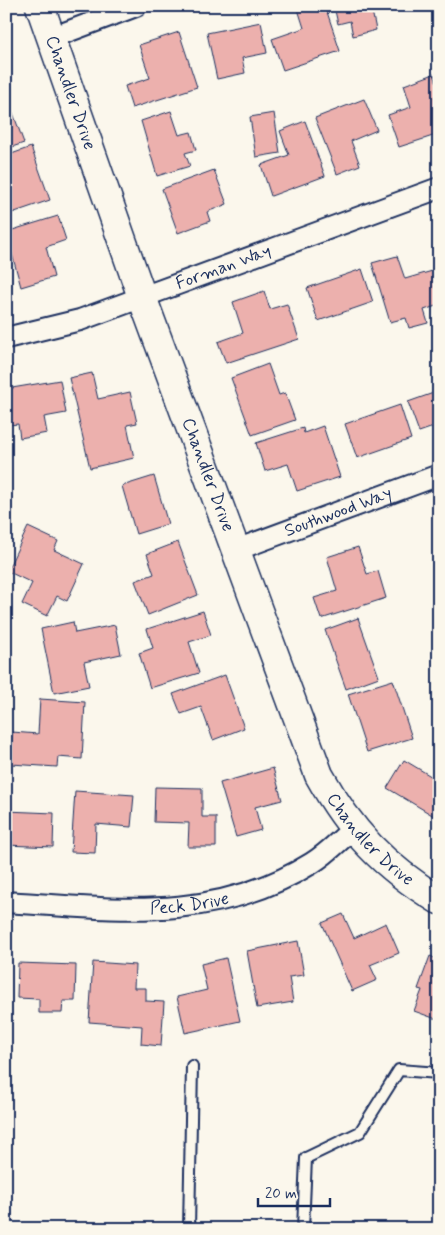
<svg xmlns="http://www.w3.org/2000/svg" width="445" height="1235" font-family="Mynerve,sans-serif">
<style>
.building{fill:#ecb0ad;stroke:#1b2f5e}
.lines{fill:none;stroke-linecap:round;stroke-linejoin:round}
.lane-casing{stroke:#1b2f5e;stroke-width:14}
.street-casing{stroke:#1b2f5e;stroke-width:24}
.secondary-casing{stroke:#1b2f5e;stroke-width:31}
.lane{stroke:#fbf7ec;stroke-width:10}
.street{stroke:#fbf7ec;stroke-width:20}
.secondary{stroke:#fbf7ec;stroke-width:28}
.labels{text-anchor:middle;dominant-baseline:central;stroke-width:4;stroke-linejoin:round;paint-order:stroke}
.street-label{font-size:18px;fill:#1b2f5e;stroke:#fbf7ec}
</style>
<rect width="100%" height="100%" fill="#fbf7ec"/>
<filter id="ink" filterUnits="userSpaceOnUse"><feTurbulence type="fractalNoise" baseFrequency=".02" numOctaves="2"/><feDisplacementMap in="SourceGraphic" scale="10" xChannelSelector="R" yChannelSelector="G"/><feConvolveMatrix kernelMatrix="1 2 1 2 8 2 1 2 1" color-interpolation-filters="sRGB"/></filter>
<g filter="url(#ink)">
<path class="building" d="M297,6h28l15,45 -57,19 -11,-31 32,-11z
M334,6h56l-18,5 4,19 -23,6 -3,-15 -12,3z
M261,22l6,31 -25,5 3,15 -28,6 -10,-46z
M179,32l18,55 -65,21 -7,-22 25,-8 -11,-33z
M434,74l5,16v44l-40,13 -11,-32 23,-8 -7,-22z
M6,94l18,49 -18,6z
M364,99l13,31 -26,11 9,24 -23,9 -22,-56z
M171,111l8,24 12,-3 5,18 -11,3 5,13 -33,10 -16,-55z
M274,113l6,40 -24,4 -6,-40z
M305,121l20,55 -54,20 -10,-31 28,-10 -9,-24z
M31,147l19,53 -44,15v-59z
M214,170l13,34 -20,8 3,9 -32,12 -16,-44z
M58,216l8,24 -20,7 8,30 -33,10 -15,-55z
M397,256l8,23 34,-10v36l-15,5 4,13 -19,5 -3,-10 -16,4 -18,-59z
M362,269l11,33 -55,19 -11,-33z
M264,291l6,18 17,-5 12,35 -73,24 -8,-21 25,-9 -10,-31z
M268,364l11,31 6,-2 10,27 -43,15 -21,-57z
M92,373l6,26 32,-7 7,31 -10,2 7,33 -44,10 -21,-90z
M60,380l6,33 -22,4 3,16 -27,5 -2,-14 -9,1 -3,-36z
M439,391v34l-20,7 -11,-30z
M400,405l11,34 -54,19 -12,-34z
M323,426l17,51 -43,14 -9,-27 -23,7 -9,-28 47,-15 1,5z
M154,476l14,48 -32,10 -14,-48z
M28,527l30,14 -4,9 30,14 -17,37 -10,-5 -10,20 -25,-12 10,-21 -25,-12z
M178,542l20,53 -50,20 -13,-34 19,-7 -7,-20z
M358,547l9,27 11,-3 8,27 -65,21 -7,-21 23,-7 -10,-34z
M203,611l8,24 -22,7 10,31 -49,15 -11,-35 14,-5 -6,-19z
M358,618l21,59 -33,12 -21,-59z
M73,622l2,11 40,-8 6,29 -37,8 5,24 -35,7 -13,-64z
M225,675l19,53 -31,12 -12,-33 -20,7 -8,-20z
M393,680l19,58 -45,14 -19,-58z
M40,699l45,3 -3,57 -24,-2 -1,10 -46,-3 1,-32 26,2z
M404,760l35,21v38l-52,-31z
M273,768l9,32 -27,7 6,23 -25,7 -16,-54z
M155,787l47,1v29h14v30h-28l1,-24 -35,-1z
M75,791l59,4 -3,32 -35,-3 -1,29 -24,-1z
M6,811l48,2 -1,34 -47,-2z
M343,914l11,24 32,-15 13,30 -29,12 7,15 -25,11 -30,-68z
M298,941l6,34 -15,2 4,25 -36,6 -10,-57z
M430,956l9,4v60l-25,-9 8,-21 -4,-1z
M226,958l14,63 -55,12 -8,-36 30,-7 -6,-26z
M93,962l42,3 -1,23h12v13l18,1 -3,44 -20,-2 1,-18 -53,-4z
M18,963l58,2 -1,36h-12l-1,12h-23v-14l-22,-1z"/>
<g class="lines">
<defs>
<path id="lane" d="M189,1229l3,-163
M303,1229l3,-71 54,-26 39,-62 40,3"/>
<g id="street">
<path d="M51,38l85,-32"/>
<path id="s1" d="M6,338l74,-18 359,-132"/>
<path id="s2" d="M236,550l203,-75"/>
<path id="s3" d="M6,902c109,7 208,22 306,-39 15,-9 28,-23 41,-34"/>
</g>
<g id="secondary">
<path id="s4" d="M40,6l102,291 177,478c31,56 65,92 120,125"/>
</g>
</defs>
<use href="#lane" class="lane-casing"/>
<use href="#street" class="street-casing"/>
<use href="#secondary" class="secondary-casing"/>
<use href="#lane" class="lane"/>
<use href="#street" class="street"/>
<use href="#secondary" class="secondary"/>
</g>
</g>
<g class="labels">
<g class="street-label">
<text stroke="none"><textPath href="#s4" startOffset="92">Chandler Drive</textPath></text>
<text stroke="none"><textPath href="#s1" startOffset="229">Forman Way</textPath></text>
<text stroke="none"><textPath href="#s4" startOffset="498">Chandler Drive</textPath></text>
<text stroke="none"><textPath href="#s2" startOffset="109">Southwood Way</textPath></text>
<text stroke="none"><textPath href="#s4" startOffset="901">Chandler Drive</textPath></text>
<text stroke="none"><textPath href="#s3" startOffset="184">Peck Drive</textPath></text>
</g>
</g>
<rect width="445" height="1235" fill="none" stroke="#fbf7ec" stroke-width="25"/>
<rect x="12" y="12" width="420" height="1210" fill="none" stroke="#1b2f5e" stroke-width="2" filter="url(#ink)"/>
<path d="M258 1198v8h72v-8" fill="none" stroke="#1b2f5e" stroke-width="2.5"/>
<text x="265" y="1198" font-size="15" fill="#1b2f5e" stroke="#fbf7ec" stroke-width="4" paint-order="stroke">20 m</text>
</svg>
